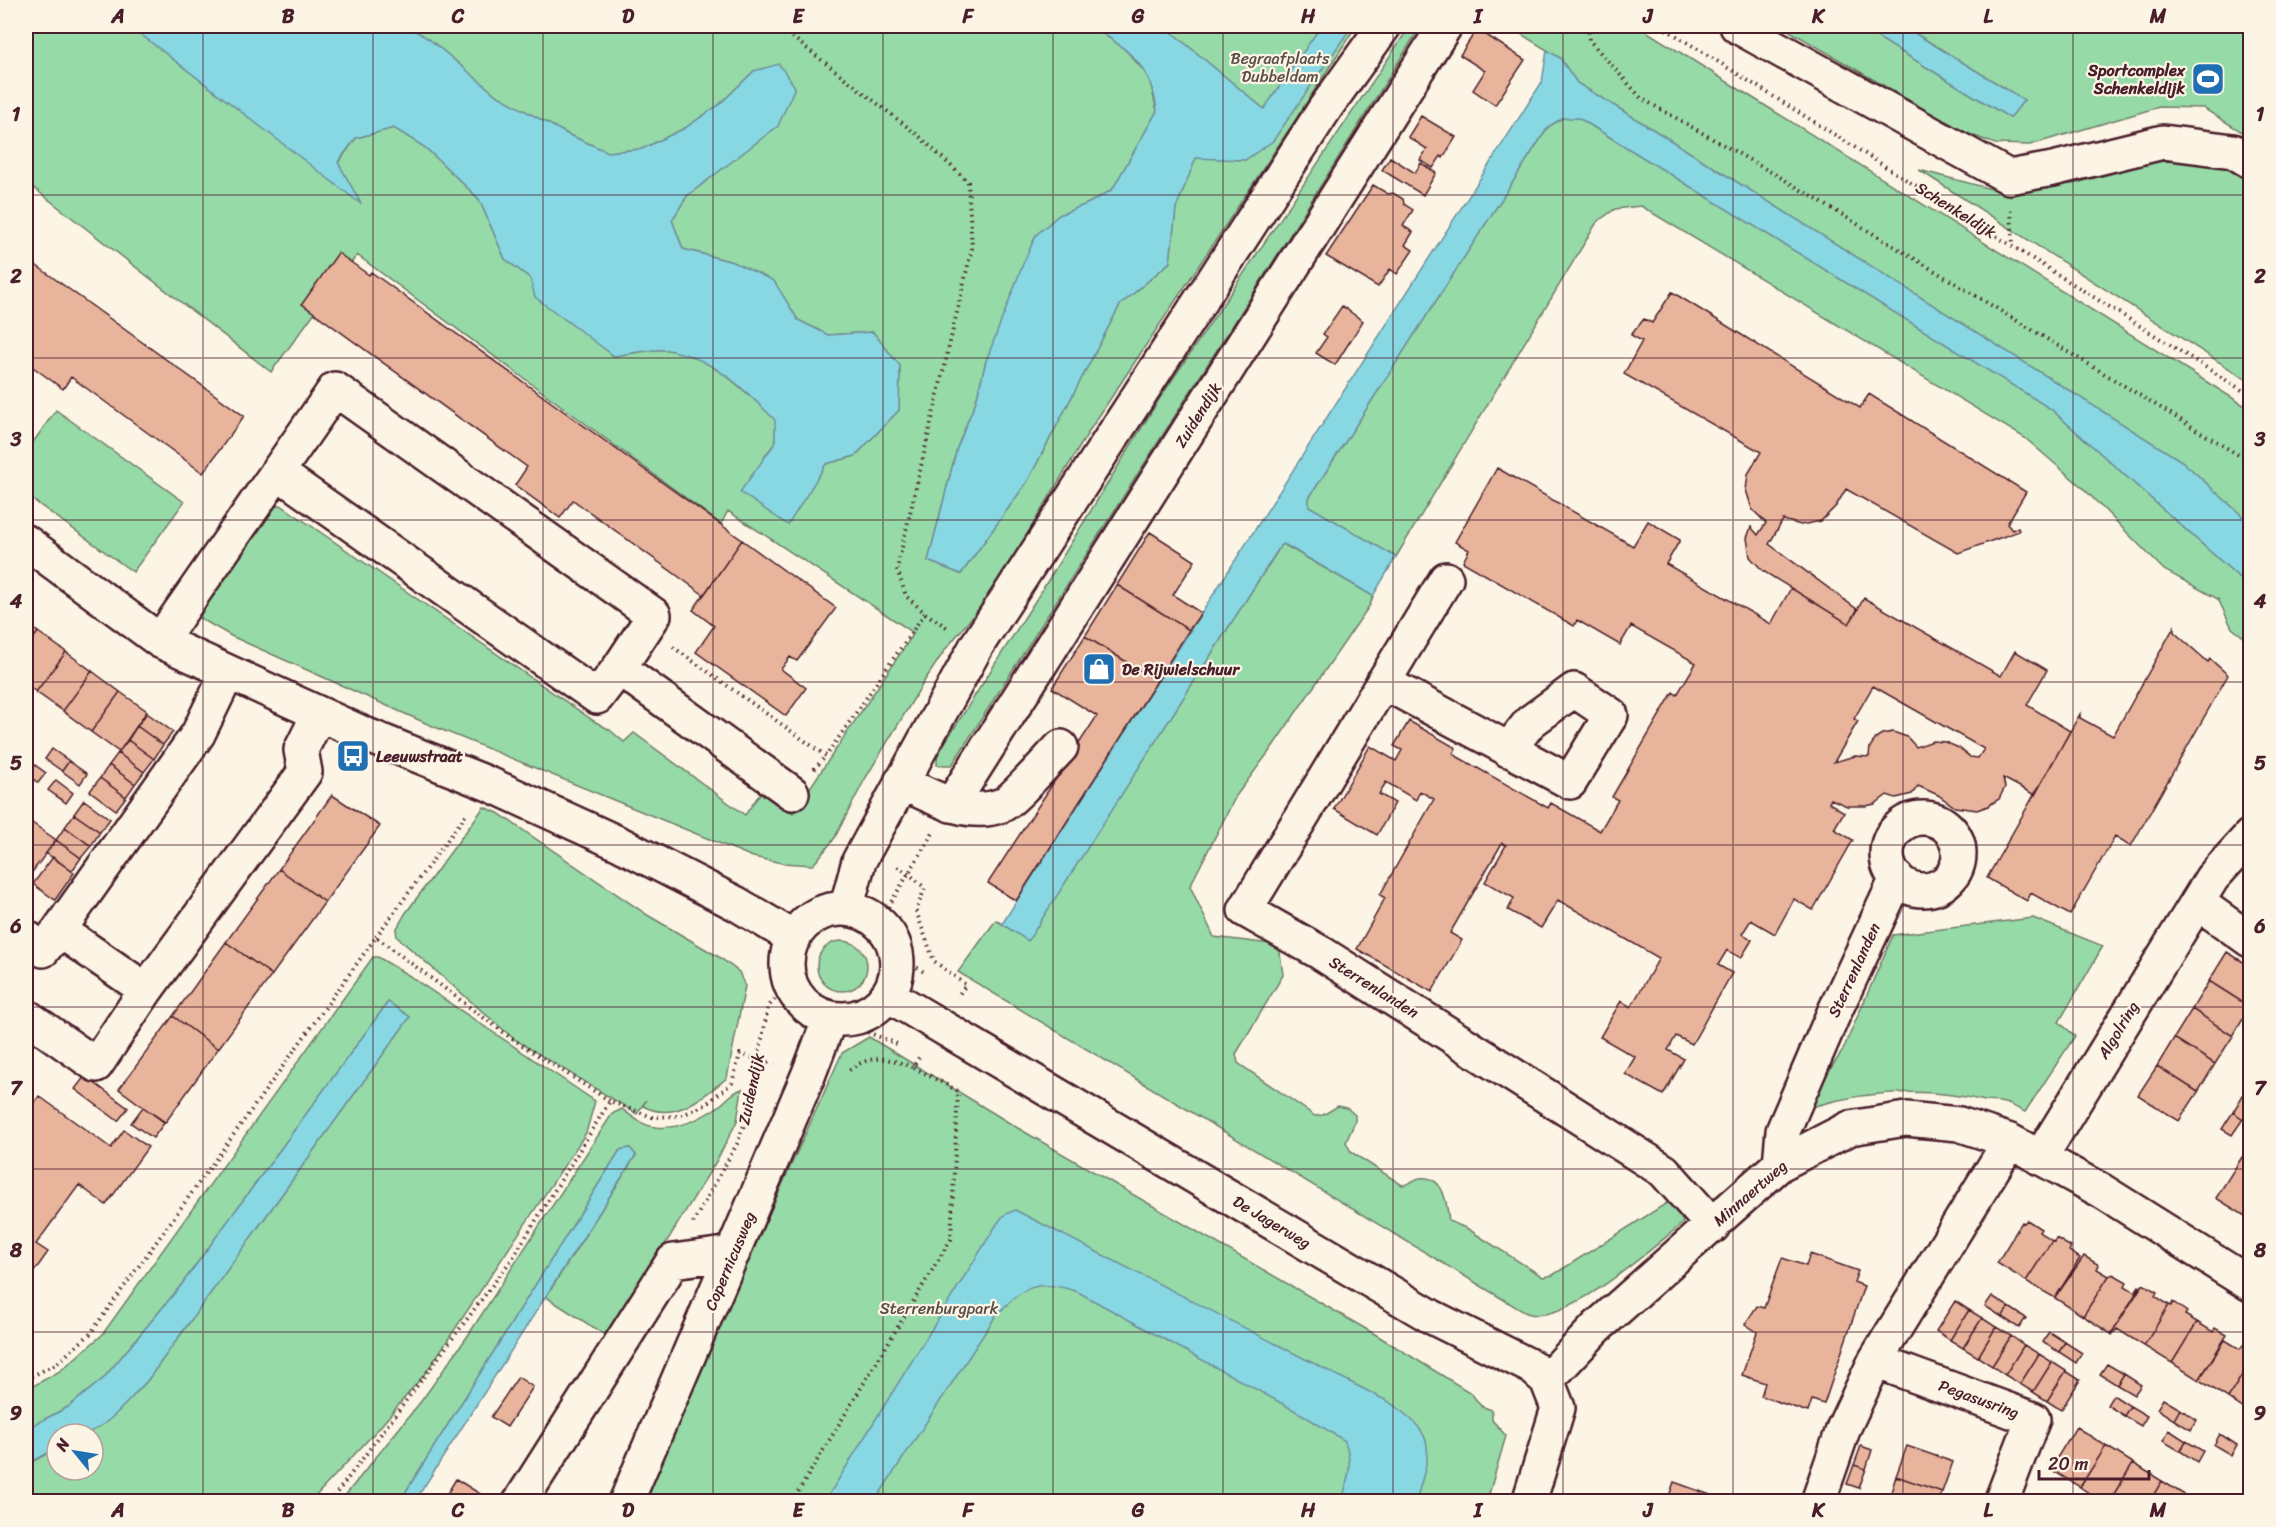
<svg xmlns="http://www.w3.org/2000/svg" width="2276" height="1527" font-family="Sriracha,sans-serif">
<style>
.green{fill:#96daa7;stroke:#707c69;stroke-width:1.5}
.water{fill:#88d8e3;stroke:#6f8e99;stroke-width:1.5}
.building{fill:#e8b49c;stroke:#4a1f2b;stroke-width:1.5;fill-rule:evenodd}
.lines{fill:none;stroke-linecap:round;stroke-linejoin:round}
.minor-casing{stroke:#4a1f2b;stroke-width:38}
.path{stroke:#4a1f2b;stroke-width:4;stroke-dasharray:1.5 4.5;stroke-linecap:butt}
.minor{stroke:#fcf5e5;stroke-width:33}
.grid{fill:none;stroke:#4a1f2b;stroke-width:1.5;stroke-opacity:0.55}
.labels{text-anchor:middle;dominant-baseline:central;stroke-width:4.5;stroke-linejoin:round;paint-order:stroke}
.park-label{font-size:16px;fill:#5d4e4a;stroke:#fcf5e5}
.poi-label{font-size:16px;font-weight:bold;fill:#4a1f2b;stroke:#fcf5e5;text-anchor:start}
.street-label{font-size:16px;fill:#4a1f2b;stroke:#fcf5e5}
.neatline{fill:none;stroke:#4a1f2b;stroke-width:2}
.grid-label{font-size:20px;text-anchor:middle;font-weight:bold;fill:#4a1f2b}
</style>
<rect width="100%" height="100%" fill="#fcf5e5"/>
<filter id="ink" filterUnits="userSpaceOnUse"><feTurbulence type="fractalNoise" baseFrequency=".0167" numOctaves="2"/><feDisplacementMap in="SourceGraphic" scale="12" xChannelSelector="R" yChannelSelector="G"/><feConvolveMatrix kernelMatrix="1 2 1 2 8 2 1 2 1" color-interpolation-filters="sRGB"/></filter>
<g filter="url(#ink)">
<path class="green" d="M26,26h104l230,176 -22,-39 18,-25 38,-10 32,20 53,51 26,60 25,19 83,78c17,-2 45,-9 60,-6 43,10 72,41 103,70l-1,23 -10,13 61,8 29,-8 44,-46 1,-44 -27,-34 -45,3 -30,-15 -25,-39 -40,-19 -50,-13 -11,-29 15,-24 71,-55 -4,-70 -34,33 -35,24 -43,21 -34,3 -39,-17 -73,-40 -67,-56 -22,-13h684l33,22 25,29 8,34 -45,79 -23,13 -30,13 -73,145 -10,40 -19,47 -29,113 33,13 66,-92 93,-177 50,-43 6,-54 20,-51 49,3 12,-9 7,-42 -100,-83h192l-64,99 -201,303 -100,166 -46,56 -20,30 -60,99 -31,60 -21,26 -31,-2 -29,-6 -323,-132 -199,-89 -33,-19 45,-68 31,-42 7,-2 313,216 16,9 14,12 10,-9 111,82 16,-23 32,21 121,-180 -186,-122 -7,13 -364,-269 -86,117 -245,-190z
M1410,26h11l-162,258 -307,481h-15v-10l107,-168 114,-186z
M1508,26h130l612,383v114l-67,-61 -529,-332 -77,-47 -17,-25z
M1781,26h78l151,92 14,-18 -121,-74h347v111l-47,-29 -44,-1 -129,38 -35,-1 -33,-13z
M1570,117l9,1 472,291 199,178v55l-18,-14 -14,-29 -54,-29 -82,-83 -57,-49 -384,-232 -26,3 -18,13 -201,335 -88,-51 1,-8 239,-371 14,-9z
M2181,154c28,3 46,9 69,25v203l-331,-212 76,20 78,-6z
M56,410l128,92 -51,70 -107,-77v-43z
M1283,544l90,52 -3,9 -99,144 -35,47 -46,90 24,51 65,8 4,30 -47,79 2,9 77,53 8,-1 15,-9 9,2 8,7v7l-9,20 5,10 51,33c8,0 11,-6 18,-7 24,-3 27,26 29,43l19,8 75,48 10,-2 120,-76 10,24c-30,24 -113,100 -153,91 -8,-2 -17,-9 -24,-13l-548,-329 38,-52 32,20 252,-393z
M484,807l14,6 151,103 70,41 20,15 6,14 -18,92c-24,19 -52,45 -84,28l3,-6 -9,14 -123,-75 -117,-102 -1,-7 9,-16z
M2033,918l70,28 -44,76 16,14 -50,76c-7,-3 -14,-8 -21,-9 -6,-2 -13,-1 -19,-2 -59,-14 -115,-11 -174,6l4,-20 9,-9 18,-26 51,-117z
M817 966a25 25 0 1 1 50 0a25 25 0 1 1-50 0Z
M373,957h5l30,18 187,126 -9,32 -159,238 -47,56 -69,74h-285v-36l31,-17v22h36v-36h-10c27,-14 43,-30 64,-53l263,-364 -22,-15 -209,286 -76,91 -35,28 -42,22v-39l34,-19 42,-36z
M869,1037l147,90 362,209 93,57 10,13 11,4v10l14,16 -19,65 -853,1 120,-255 88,-194z
M742,1089l-5,32 -20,39 -109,177 -62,-40 90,-142 -6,-7 -10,2 -220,351 -60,1 82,-102 45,-63 145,-223 10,-5c9,7 21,17 33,18 22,3 43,-7 61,-19 10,-6 14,-15 26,-19z"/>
<path class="water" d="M130,26h277l22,13 67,56 73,40 39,17 34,-3 43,-21 35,-24 34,-33 25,-7 16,23 -17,39 -91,70 -15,24 11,29 50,13 41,19 24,39 30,15 45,-3 27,34 -1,44 -44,46 -29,8 -38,61 -48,-33 35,-49v-23c-29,-29 -59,-60 -102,-69 -15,-4 -43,3 -59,5l-79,-59 -5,-19 -25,-19 -26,-60 -53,-51 -32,-20 -38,10 -18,24 23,42z
M1091,26h73l100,83 57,-83h31l-79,115 -28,19 -49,-2 -20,50 -6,54 -50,43 -93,177 -66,92 -33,-13 29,-113 19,-47 10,-40 37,-97 13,-29 23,-20 30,-12 23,-13 45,-79c-5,-45 -30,-63 -66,-85z
M1859,26h44l121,74 -14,18z
M1547,50l13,8 17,25 77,47 529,332 67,61v64l-199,-178 -472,-291h-17l-14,9 -239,371v8l87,51 -23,39 -89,-52 -3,1 -253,396 -26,-17 540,-842z
M388,1002l22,15 -263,364c-17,17 -41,50 -66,53 -8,1 -16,0 -24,0v14l-31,17v-36l42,-22 35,-28 76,-91z
M630,1148l6,7 -221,346h-15l220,-351z
M1015,1210l374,192c50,35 42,46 27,99h-74c6,-23 11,-36 3,-60l-42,-26 -225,-123c-40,-14 -56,-6 -83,25l-120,184h-50l172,-277 7,-9z"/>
<path class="building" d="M1477,29l48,31 -30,45 -22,-15 12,-19 -25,-16z
M1421,116l35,21 -13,21 -2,-2 -8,12 -13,-8 7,-11 -19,-12z
M1390,157l25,16 6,-10 15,10 -13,22 -41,-25z
M1373,185l15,9 5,-1 10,6 1,5 9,6 -10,16 10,6 -8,13 8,5 -16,24 -7,-5 -12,18 -52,-31z
M338,253l31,22 2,-3 371,268 -38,55 -131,-95 -13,18 -45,-33 12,-18 -225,-163z
M26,258l218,158 -41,57 -132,-96 -8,12 -37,-27 1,-16 -1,-1z
M1672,292l188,116 9,-14 157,98 -19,32 5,6 6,-3 1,4 -61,22 -112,-64 -10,17 -15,15 -20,4 -18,-5 -14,24 89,66 -9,14 -86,-53 -13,-14 -3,-19 4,-11 7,8 8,-12 -14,-14 -6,-19 2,-16 13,-22 -137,-78 18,-33 -11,-6 13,-16 8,4z
M1342,306l21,15 -28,44 -19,-12 11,-16 -4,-3z
M1497,468l136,78 15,-25 32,19 -14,24 105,60 20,-36 58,36 15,-26 137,78 14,-25 32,19 -20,35 43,26 -35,64 -32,-17 2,9 -6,12 -11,7 -11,4 -22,-3 -17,-12 -20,-9 -6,8 -16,4 -9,-3 -12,9 -9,2h-19l-16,-7 -2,4 15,9 -10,17 19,11 -40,70 -19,-11 -19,35 -24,-14 -9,14 10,6 -11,18 -14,-8 -9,15 14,8 -40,71 -16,-8 -8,14 16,9 -21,36 -38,-21 10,-17 -35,-20 21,-36 10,6 28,-49 -101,-58 -17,28 -33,-18 6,-12 -29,-16 21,-37 -4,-2 -52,90 12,7 -30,52 -75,-43 28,-51 -5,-3 54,-96 -14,-8 -4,9 -30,-18 -7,12 16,9 -18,32 -43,-26 36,-63 26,15 6,-11 -8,-4 15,-25 47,27 -3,6 5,3 90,51 3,-5 49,28 18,-31 -6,-3 61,-105 4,3 19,-32 -65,-37 -11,19 -43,-25 -3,6 -111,-64 6,-12 -14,-8zM1873,686l111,63 -6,9 -8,-1 -11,-9 -14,-6 -12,-1 -17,6 -9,-10 -14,-5 -11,2 -5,3 -7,10 -1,10 -14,-1 -21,6 24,-41 -4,-2z
M1150,532l45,29 -22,34 28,18 -12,17 -72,-45z
M742,540l94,68 -39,53 -7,-4 -9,12 25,19 -20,28 -90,-64 18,-26 -21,-16z
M1117,585l72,45 -32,51 -72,-45z
M26,623l12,9 -12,17z
M2174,627v5l34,30 2,-3 18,16 -97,171 -16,-10 -45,79 -39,-22 -4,8 -40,-23 93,-164v4l33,18z
M38,632l28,20 -30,40 -10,-8v-35z
M1085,636l72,45 -141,220 -28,-18 109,-167 -45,-28z
M66,652l26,19 -29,40 -27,-19z
M92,671l28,21 -29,40 -28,-21z
M120,692l27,19 -28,41 -28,-20z
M147,713l26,19 -10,13 -26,-19z
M137,726l26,19 -9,14 -26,-19z
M128,740l26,19 -10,13 -26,-19z
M52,749l17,12 -7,10 -17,-12z
M118,753l26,19 -9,12 -26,-19z
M28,760l18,13 -8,10 -12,-10v-9z
M69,761l18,13 -7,10 -18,-13z
M109,765l26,19 -9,13 -26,-19z
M100,778l26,19 -10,13 -26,-19z
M56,780l17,13 -7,10 -18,-13z
M332,795l48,31 -55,76 -46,-33z
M84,800l26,19 -10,13 -26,-18z
M74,814l26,18 -9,14 -26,-19z
M28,820l28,20 -29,39 -1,-56z
M65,827l26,19 -10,12 -25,-18z
M56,840l25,18 -9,13 -26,-18z
M53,857l21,16 -19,27 -22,-16z
M279,869l46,33 -53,73 -46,-33z
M226,942l46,33 -54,74 -45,-33z
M2227,952l23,14v41l-41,-26z
M2209,981l41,26 -17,29 -41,-27z
M2192,1009l41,27 -18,28 -41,-26z
M173,1016l45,33 -53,74 -46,-34z
M2174,1038l41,26 -17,28 -41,-26z
M2157,1066l41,26 -19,29 -41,-26z
M85,1076l43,32 -10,13 -43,-32z
M2243,1095l7,5v6l-7,13 -10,-7z
M39,1096l72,52 13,-18 24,17 -42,58 -27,-20 -43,59 12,8 -22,31v-168z
M143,1107l22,15 -12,16 -22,-15z
M2233,1112l10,7 -11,16 -10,-6z
M2242,1157l8,5v46l-5,8 -29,-18z
M2027,1220l14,9 -2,3 13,9 -26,40 -29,-18 25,-41 2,1z
M2056,1238l15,9 -2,4 11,7 -25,40 -29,-17 26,-40 2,1z
M1810,1254l48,17 -4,11 10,4 -40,118 -12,-4 -4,12 -47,-16 4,-13 -23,-8 15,-43 -12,-8 12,-18 7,2 18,-50 24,8z
M2084,1256l15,9 -2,4 12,7 -26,40 -28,-18z
M2113,1274l14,8 -2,4 10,6 4,-6 1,1 -29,47 -28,-18 26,-40z
M2143,1284l14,8 -2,4 14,9 -25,41 -27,-17 -5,6 -1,-1z
M1992,1296l17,11 -7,10 -17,-11z
M1955,1301l14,9 -19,30 -14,-9z
M2173,1302l14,10 -2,3 12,7 -25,41 -28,-17 25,-41 2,1z
M2009,1307l17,11 -7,10 -17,-11z
M1969,1310l13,8 -19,30 -13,-8z
M1982,1318l14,9 -18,30 -15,-9z
M2197,1322l16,10 2,-4 12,7 -28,45 -27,-17z
M1996,1327l15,9 -19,30 -14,-9z
M2049,1332l16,10 -6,10 -17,-10z
M2011,1336l13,9 -19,30 -13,-9z
M2225,1340l15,9 3,-4 7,5v12l-22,36 -29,-18z
M2065,1342l17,11 -6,10 -17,-11z
M2024,1345l15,9 -19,30 -15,-9z
M2039,1354l13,8 -19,30 -13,-8z
M2052,1362l14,9 -19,30 -14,-9z
M2250,1362v51l-22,-15z
M2107,1364l17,10 -7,11 -17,-11z
M2066,1371l14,9 -19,30 -14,-9z
M2124,1374l17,11 -7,10 -17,-10z
M518,1377l15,10 -26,40 -16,-10z
M2113,1395l17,11 -6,10 -17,-11z
M2163,1399l17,10 -6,11 -17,-11z
M2130,1406l17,10 -6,10 -17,-10z
M2180,1409l17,11 -6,10 -17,-10z
M2076,1427l30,19 -26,41 -30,-18z
M2169,1430l17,11 -6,10 -17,-10z
M2220,1434l17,11 -6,10 -17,-10z
M2186,1441l17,10 -6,11 -17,-11z
M1861,1446l11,4 -6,19 -12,-4z
M1907,1446l46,16 -11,30 -46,-16z
M2106,1446l27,17 -24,39h-7l-22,-15z
M2133,1463l29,18 -13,21h-40z
M1854,1465l12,4 -7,19 -12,-4z
M1896,1476l46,16 -3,10h-51z
M456,1479l34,21 -1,2h-47z
M2162,1481l29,18 -2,3h-40z
M1674,1482l56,20h-63z"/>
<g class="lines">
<defs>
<path id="minor" d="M1737,26l272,151 44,-8 110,-27 70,9 17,10
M277,472l320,225 22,-29 173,125
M26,542l134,99 204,93 125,50 131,60 117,60 57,34
M1446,579l-201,331 76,43 343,218 49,55
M160,641l175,-252 319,226 -35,53
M228,672l-30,62 -139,196 87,60 159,-218 -4,-22 18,-36
M1383,682l187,100 41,-67 -37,-25 -44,32 -22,28
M901,782c30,14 67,37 101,23 10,-4 48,-47 59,-58
M951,805l494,-779
M1887 854a36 36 0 1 1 72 0a36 36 0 1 1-72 0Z
M2197,902l53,38
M846,909l13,-48 118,-216 349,-538 58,-81
M787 964a55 55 0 1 1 110 0a55 55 0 1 1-110 0Z
M26,937l17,13 16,-20
M888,995l544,322 100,50 15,13 11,28 -29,94
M26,1016l70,49 50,-75
M2040,1158l172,-280 38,-42
M1780,1164l3,-33 50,-116 64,-137
M1875,1361l158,58 -32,83
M1547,1380l50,-53 183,-163 70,-36 56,-9 53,5 51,17 92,50 148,93
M520,1502l153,-241 60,-8
M626,1502l182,-426 22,-58
M1818,1502l26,-75 31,-66 135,-220"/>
</defs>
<use href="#minor" class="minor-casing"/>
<path class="path" d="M778,26l141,110 49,46 4,66 -75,321 9,27 19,17 23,15
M1588,26l1,14 52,58 142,81 467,283
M1661,26l589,369
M2011,210l2,35
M673,647l153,109 99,-143
M814,769l12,-13
M897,867l11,6 17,15 -9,23 18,50 32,24 -9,12
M882,917l51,-84
M376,937l92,-125
M897,954l27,18
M862,1030l35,14
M849,1070c25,-17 37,-12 64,-3
M693,1223l44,-79 10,-27 21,-110 22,-25
M26,1379l30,-15 34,-30 286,-397 135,101 99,63
M330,1502l182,-243 98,-158 42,16 28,-1 25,-11 27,-22 8,-29 34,10
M792,1502l159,-263 7,-148 -45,-24 8,-13"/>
<use href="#minor" class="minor"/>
</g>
</g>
<path class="grid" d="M203,26v1476M373,26v1476M543,26v1476M713,26v1476M883,26v1476M1053,26v1476M1223,26v1476M1393,26v1476M1563,26v1476M1733,26v1476M1903,26v1476M2073,26v1476M26,195h2224M26,358h2224M26,520h2224M26,682h2224M26,845h2224M26,1007h2224M26,1169h2224M26,1332h2224"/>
<defs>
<symbol id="stadium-square" viewBox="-11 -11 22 22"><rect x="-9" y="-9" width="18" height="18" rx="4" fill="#1f6fb2" stroke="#fcf5e5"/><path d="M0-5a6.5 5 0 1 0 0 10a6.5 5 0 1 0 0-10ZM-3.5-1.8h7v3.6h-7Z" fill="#fff"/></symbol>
<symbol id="shop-square" viewBox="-11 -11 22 22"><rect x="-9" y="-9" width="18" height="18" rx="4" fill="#1f6fb2" stroke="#fcf5e5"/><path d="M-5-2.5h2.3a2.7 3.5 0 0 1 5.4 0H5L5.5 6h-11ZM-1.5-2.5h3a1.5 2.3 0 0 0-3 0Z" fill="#fff"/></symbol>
<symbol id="bus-square" viewBox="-11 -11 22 22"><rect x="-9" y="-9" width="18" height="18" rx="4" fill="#1f6fb2" stroke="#fcf5e5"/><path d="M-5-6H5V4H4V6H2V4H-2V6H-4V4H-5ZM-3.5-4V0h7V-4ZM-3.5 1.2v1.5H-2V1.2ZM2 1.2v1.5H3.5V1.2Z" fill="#fff"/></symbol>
</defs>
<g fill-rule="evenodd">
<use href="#stadium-square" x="2189" y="60" width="38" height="38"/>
<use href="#shop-square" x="1080" y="650" width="38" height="38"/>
<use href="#bus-square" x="334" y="737" width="38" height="38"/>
</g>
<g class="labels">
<g class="park-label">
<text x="1280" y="58">Begraafplaats<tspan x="1280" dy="18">Dubbeldam</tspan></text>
<text x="939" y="1308">Sterrenburgpark</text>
</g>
<g class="poi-label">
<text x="2185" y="70" text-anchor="end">Sportcomplex<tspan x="2185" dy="18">Schenkeldijk</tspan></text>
<text x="1122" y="669">De Rijwielschuur</text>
<text x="376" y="756">Leeuwstraat</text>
</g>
<g class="street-label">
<text transform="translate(1956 210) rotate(32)">Schenkeldijk</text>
<text transform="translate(1198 415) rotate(-58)">Zuidendijk</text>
<text transform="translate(1854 970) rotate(-65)">Sterrenlanden</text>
<text transform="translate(1374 987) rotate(32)">Sterrenlanden</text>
<text transform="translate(2118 1030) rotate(-59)">Algolring</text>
<text transform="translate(751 1089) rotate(-78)">Zuidendijk</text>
<text transform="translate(1750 1193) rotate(-41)">Minnaertweg</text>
<text transform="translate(1272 1222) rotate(31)">De Jagerweg</text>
<text transform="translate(730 1261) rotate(-67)">Copernicusweg</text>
<text transform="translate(1979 1399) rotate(20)">Pegasusring</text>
</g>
</g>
<rect width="2276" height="1527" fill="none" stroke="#fcf5e5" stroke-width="66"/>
<g transform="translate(75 1452) rotate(300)"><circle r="28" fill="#fcf5e5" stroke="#b59f9b" stroke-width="1.5"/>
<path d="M0-4.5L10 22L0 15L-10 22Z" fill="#1f6fb2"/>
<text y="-9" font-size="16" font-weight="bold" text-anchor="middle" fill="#4a1f2b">N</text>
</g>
<path d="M2039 1470v9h110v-9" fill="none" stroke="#4a1f2b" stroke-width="3"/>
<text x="2048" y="1470" font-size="18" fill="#4a1f2b" stroke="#fcf5e5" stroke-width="4.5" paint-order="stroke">20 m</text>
<rect x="33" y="33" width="2210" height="1461" class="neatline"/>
<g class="grid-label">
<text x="118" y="23">A</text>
<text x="288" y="23">B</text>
<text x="458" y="23">C</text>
<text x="628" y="23">D</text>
<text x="798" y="23">E</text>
<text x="968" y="23">F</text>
<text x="1138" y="23">G</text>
<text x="1308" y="23">H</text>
<text x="1478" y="23">I</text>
<text x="1648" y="23">J</text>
<text x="1818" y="23">K</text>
<text x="1988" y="23">L</text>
<text x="2158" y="23">M</text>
<text x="16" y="121">1</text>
<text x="2260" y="121">1</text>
<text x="16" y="283">2</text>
<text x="2260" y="283">2</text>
<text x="16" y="446">3</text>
<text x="2260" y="446">3</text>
<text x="16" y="608">4</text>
<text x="2260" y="608">4</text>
<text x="16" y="770">5</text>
<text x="2260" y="770">5</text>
<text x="16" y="933">6</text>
<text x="2260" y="933">6</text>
<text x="16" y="1095">7</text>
<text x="2260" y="1095">7</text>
<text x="16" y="1257">8</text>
<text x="2260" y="1257">8</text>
<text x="16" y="1420">9</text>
<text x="2260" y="1420">9</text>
<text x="118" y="1517">A</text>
<text x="288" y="1517">B</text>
<text x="458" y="1517">C</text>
<text x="628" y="1517">D</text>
<text x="798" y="1517">E</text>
<text x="968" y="1517">F</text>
<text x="1138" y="1517">G</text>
<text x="1308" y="1517">H</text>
<text x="1478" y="1517">I</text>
<text x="1648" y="1517">J</text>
<text x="1818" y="1517">K</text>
<text x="1988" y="1517">L</text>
<text x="2158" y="1517">M</text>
</g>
</svg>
